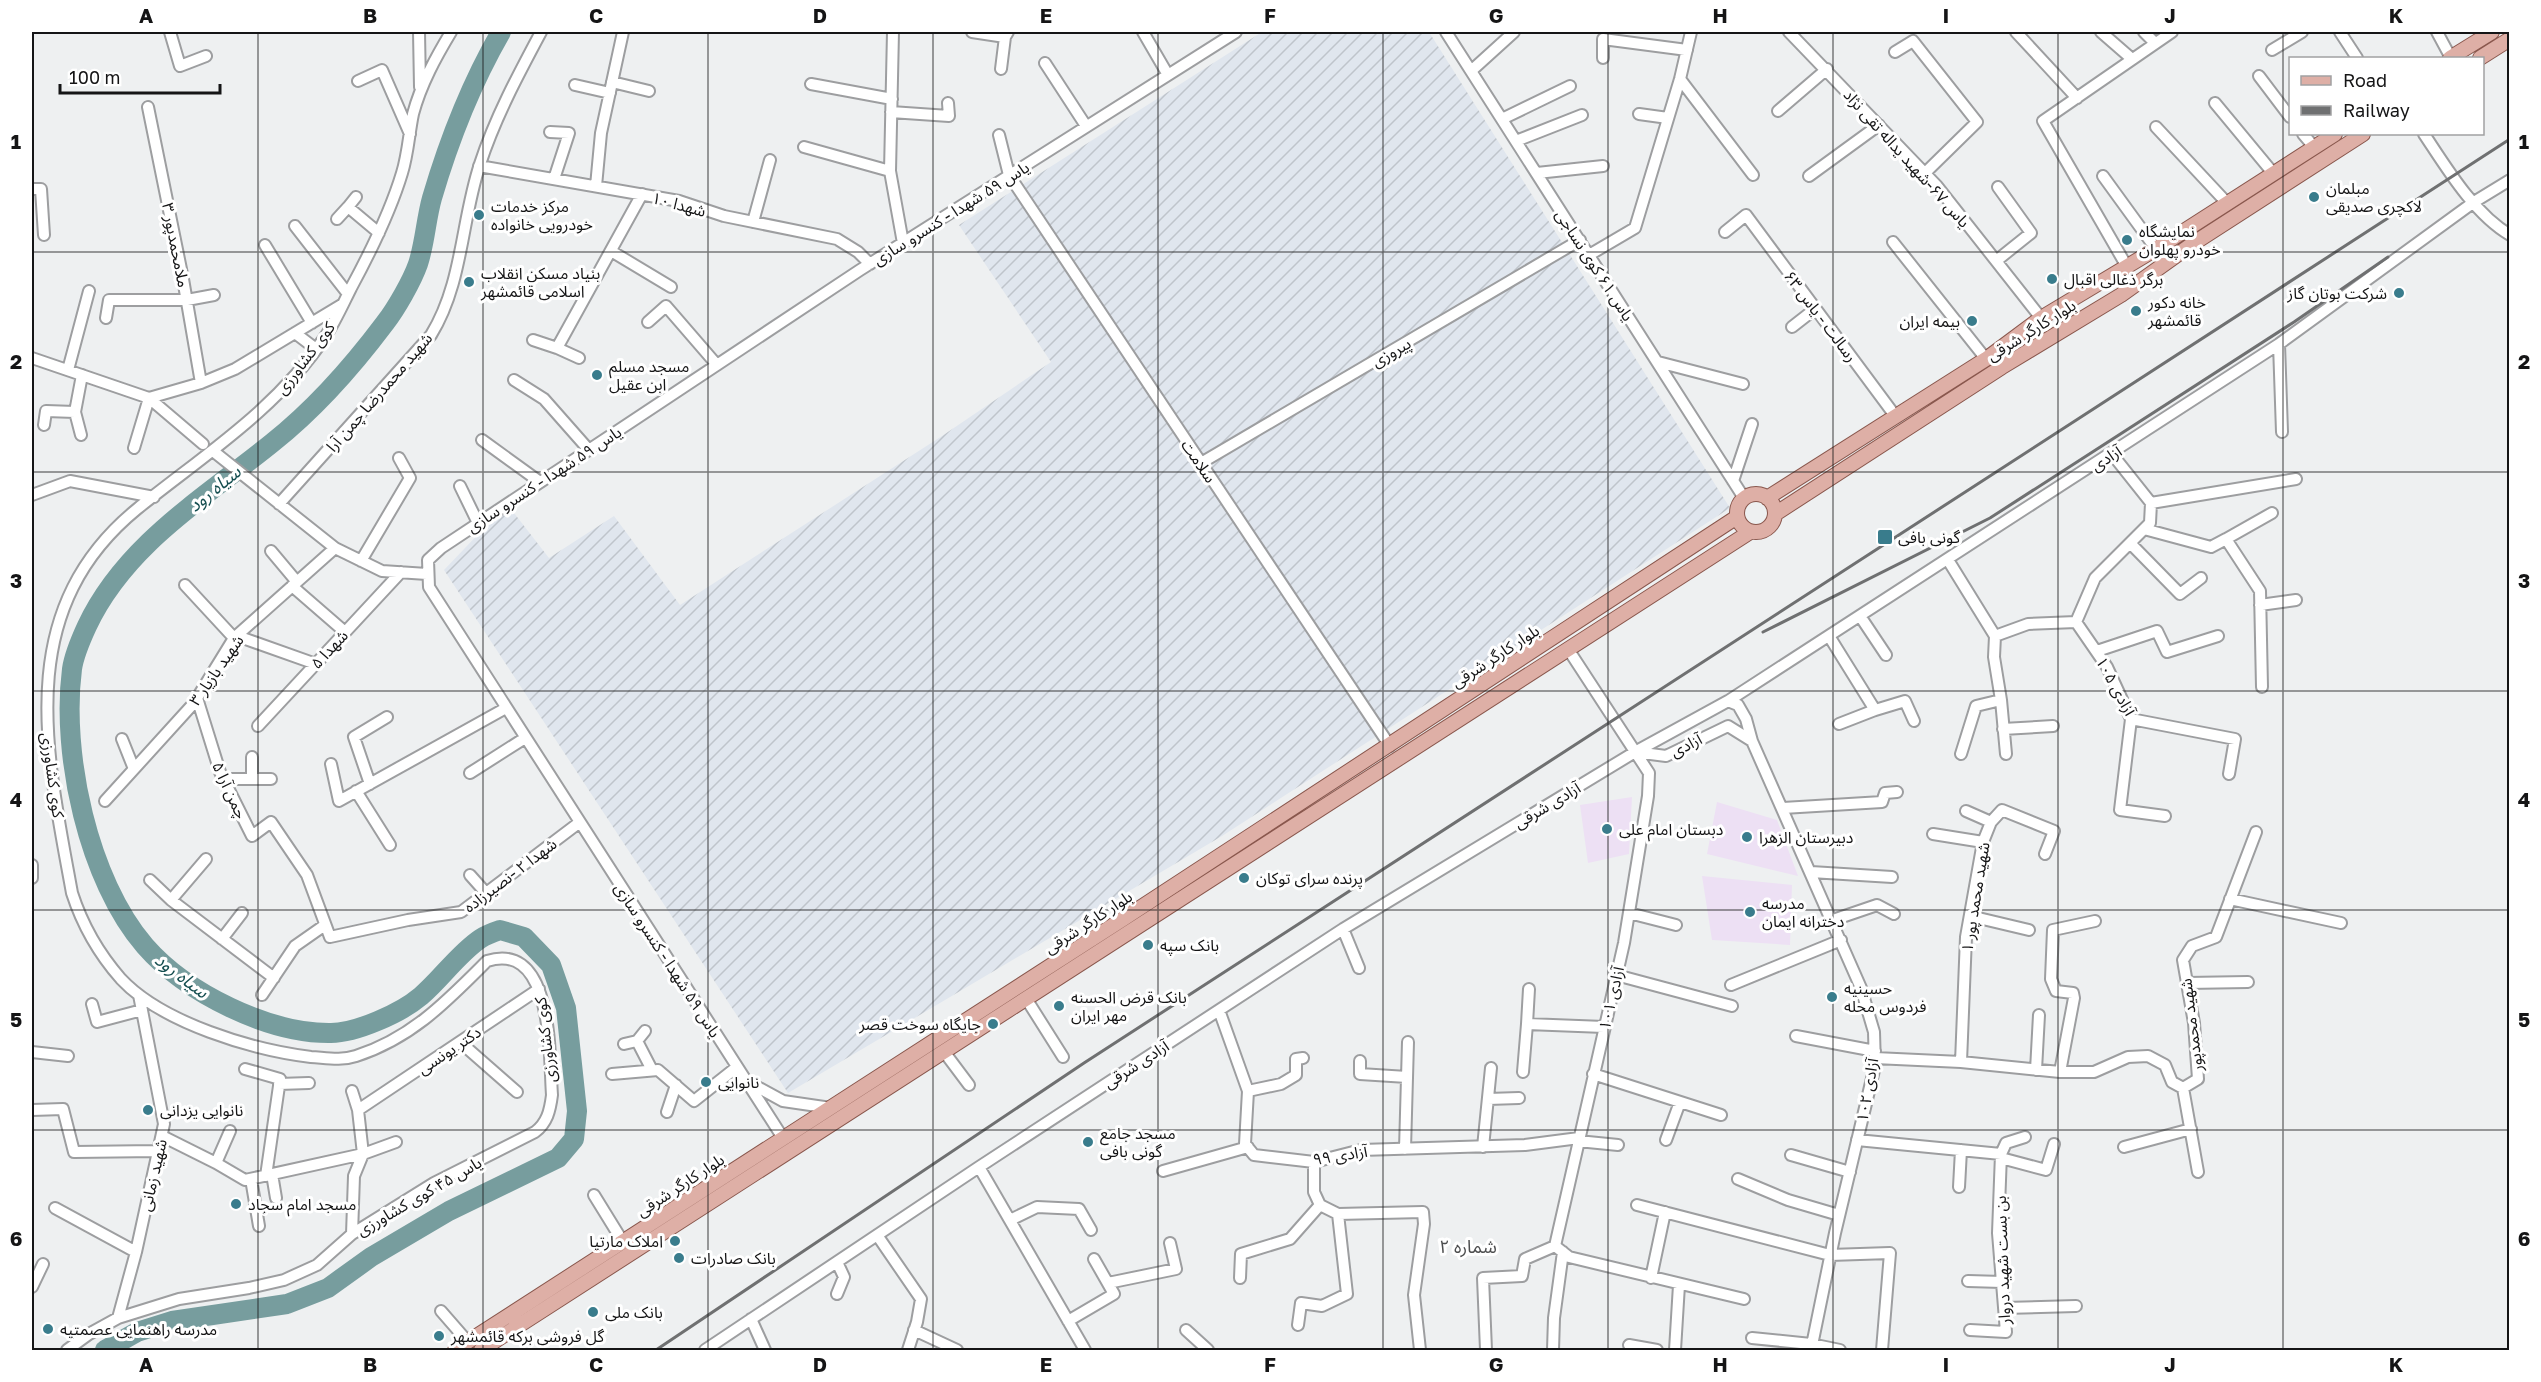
<svg xmlns="http://www.w3.org/2000/svg" width="2541" height="1382" font-family="'Golos Text','Noto Sans Arabic',sans-serif">
<style>
.industrial{fill:url(#industrial-furrows)}
.education{fill:#ede0f4}
.lines{fill:none;stroke-linecap:round;stroke-linejoin:round}
.river{stroke:#779d9e;stroke-width:20}
.minor-casing{stroke:#9d9ea0;stroke-width:14}
.major-casing{stroke:#89574d;stroke-width:16}
.minor{stroke:#fff;stroke-width:10}
.major{stroke:#deafa6;stroke-width:14}
.rail{stroke:#6f7071;stroke-width:3}
.grid{fill:none;stroke:#151516;stroke-width:1.5;stroke-opacity:0.55}
.poi-dot{fill:#397c8c;stroke:#fff;stroke-width:2}
.labels{text-anchor:middle;dominant-baseline:central;stroke-width:6;stroke-linejoin:round;paint-order:stroke}
.street-label{font-size:16px;fill:#151516;stroke:#fff}
.poi-label{font-size:16px;fill:#151516;stroke:#fff;text-anchor:start}
.water-label{font-size:18px;font-style:italic;fill:#154e50;stroke:#fff}
.neighbourhood-label{font-size:18px;fill:#4c4d4e;stroke:#fff}
.neatline{fill:none;stroke:#151516;stroke-width:2}
.grid-label{font-size:20px;text-anchor:middle;font-weight:bold;fill:#151516}
</style>
<defs>
<pattern id="industrial-furrows" width="10" height="10" patternUnits="userSpaceOnUse" patternTransform="scale(1.5)"><rect width="10" height="10" fill="#e0e6ee"/><path d="M-1 1l2-2M0 10L10 0M9 11l2-2" fill="none" stroke="#bfc4cb"/></pattern>
</defs>
<rect width="100%" height="100%" fill="#eef0f1"/>
<path class="industrial" d="M1262,32h167l301,476 -508,328 -434,257 -344,-523 63,-66 42,54 65,-42 66,89 262,-169 109,-74 -92,-137z"/>
<path class="education" d="M1632,797l-3,57 -41,9 -8,-58z
M1717,802l60,18 21,56 -91,-22z
M1702,876l90,9 -2,60 -78,-5z"/>
<g class="lines">
<path class="river" d="M105,1350l32,-18 35,-11 115,-17 41,-16 43,-31 78,-46 109,-53 16,-19 3,-28 -11,-103 -15,-43 -27,-28 -24,-7c-6,2 -14,5 -20,9 -22,15 -39,40 -59,57 -20,17 -65,37 -90,37 -62,1 -145,-40 -186,-87 -57,-66 -84,-192 -73,-277 2,-14 9,-30 15,-43 38,-81 117,-128 185,-183 43,-34 80,-76 113,-120 11,-14 27,-42 33,-59 7,-21 8,-45 14,-66 17,-58 39,-114 69,-166"/>
<defs>
<path id="minor" d="M170,32l10,34 26,-10
M419,32l1,55
M893,32l-3,139 13,72
M972,32l33,5 3,-5
M1143,32l25,43
M1446,32l298,466
M1789,32l148,154 104,132
M2016,32l61,66
M2101,32l31,27
M2144,32l11,11
M2340,32l17,26
M2437,32l14,26
M2272,50l30,-18
M1895,52l18,-11 64,81 -52,51
M1603,58v-19l84,11
M1045,63l41,63
M1001,69l4,-32
M1471,71l43,-39
M2259,76l31,41
M1680,79l73,96
M358,81l24,-11 28,64
M612,82l37,9
M811,84l81,15
M575,85l35,8
M2215,103l58,70
M148,107l35,172 18,104
M1778,111l49,-42
M891,112l58,4 -1,-13
M1639,114l29,4
M1502,119l68,-33
M2156,127l71,76
M550,132l19,1 -15,46
M2303,134l11,13
M2424,134c22,33 50,80 86,101
M999,135l10,40 381,571
M1516,141l66,-26
M804,147l86,24
M479,166l200,35 45,15 113,23 21,13 12,12
M1537,173l66,-7
M1809,176l70,-51
M2103,176l53,73
M596,186l5,-53 22,-101
M32,189h9l3,46
M348,207l8,-10
M337,219l11,-12 31,26
M753,222l17,-62
M295,226l53,68
M1725,232l21,-17 150,202
M1893,242l93,117
M265,245l47,78
M611,251l60,36
M1589,255l46,-27 45,-149 11,-47
M1996,261l35,-28 -33,-46
M2126,265l-83,-144 129,-89
M106,318l3,-18h78l27,-5
M648,322l18,-16 51,59
M1792,327l23,-18
M295,333l21,16
M533,340l24,8 85,-154
M2279,344l3,88
M557,348l22,10
M32,358l117,40 52,-15 34,-14 108,-65
M1658,362l85,22
M68,370l21,-79
M514,380l30,19 45,51
M149,398l54,46
M44,425l2,-14 29,1
M81,435l-6,-23 7,-37
M482,440l58,42
M134,448l15,-50
M213,451l122,97 47,23 45,3
M1201,463l379,-223
M1733,481l19,-57
M460,486l18,37
M32,495l38,-14 84,16
M2151,503l145,-24
M279,504l152,-169c32,-52 30,-114 49,-171 15,-46 38,-89 61,-132
M2144,529l67,18 15,-8
M2130,543l50,51 21,-16
M271,551l26,31
M1948,560l47,76 33,-12 48,-2 31,45 24,52 104,20 -6,35
M361,561l49,-83 -11,-20
M185,585l49,53
M292,586l53,46
M2260,605l36,-5
M1860,616l26,39
M2076,622l19,-44 55,-55 1,-20 -39,-49
M237,636l79,28
M1829,636l46,74 -36,14
M2097,651l60,-20 10,21 51,-16
M2262,687l-2,-96 -34,-52 46,-26
M197,698l23,74 32,64 19,-14 36,53 23,62 78,-17 53,-8 119,-90
M2001,700l5,54
M1728,701l551,-357 195,-142 36,-22
M1872,711l33,-10 9,20
M2131,719l-11,91 45,6
M258,726l143,-154
M2003,729l50,-3
M122,739l12,30
M1635,752l31,4 62,-30 24,15
M1961,754l15,-48 25,-6 -7,-43 1,-21
M252,757v22
M331,764l8,37 167,-93
M470,773l55,-35
M223,779h48
M370,784l-16,-47 33,-20
M356,791l34,54
M105,801l89,-98 40,-65 101,-90
M1783,808l99,-6 3,-9 12,-1
M1966,811l25,11
M1933,834l50,8
M32,865v13
M1811,872l81,5
M470,875l16,18
M150,880l21,20 103,78
M2230,899l111,24
M171,900l35,-41
M1629,913l47,12
M1970,916l59,14
M1833,920l44,-15 17,9
M1343,929l16,39
M222,939l20,-26
M1616,975l116,31
M2187,983l61,-1
M1731,985l110,-45
M1529,989l-2,35 77,3
M262,995l33,-49 30,-21
M1027,1000l36,57
M92,1004l5,18 45,-12
M1219,1010l29,81 -3,53 9,11 60,7 47,-12 164,-5 54,-7
M1796,1036l79,15
M637,1041l8,-10
M460,1042l57,50
M624,1044l13,-3 15,29
M32,1052l36,4
M945,1053l24,32
M1875,1058l86,4 99,10h34l34,-15 20,-1 17,9 7,17 11,6 15,-9 -4,-56 -11,-63 9,-14 24,-9 40,-105
M1360,1061v13l47,3
M1961,1062l5,-125 17,-95 8,-20 11,-12 52,21 -9,23
M245,1069l35,10 -14,97
M2036,1070l3,-55
M1523,1072l4,-48
M2060,1072l14,-74 -1,-5 -17,-2 -5,-12 2,-49 42,-9
M612,1074l46,-4 36,31 43,-34
M1593,1074l128,41
M750,1083l33,18 48,7
M279,1084l30,-1
M2183,1088l15,84
M1248,1091l33,-7 15,-9v-16l7,-1
M1488,1099l31,-1
M32,1110l31,-1 11,43 83,-1
M358,1110l181,-121
M667,1112l9,-27
M162,1136l54,27 29,17 118,-26 33,-12
M783,1138l-354,-551 -1,-27 13,-12 419,-278 376,-238
M1666,1140l14,-38
M1857,1140l144,14
M1578,1141l40,4
M1483,1147l8,-79
M2124,1147l67,-18
M1405,1149l3,-107
M1791,1155l59,17
M2001,1158l45,12 8,-26
M1314,1162v30l6,13 18,9 85,-2 1,12 -10,71 6,55
M216,1163l14,-32
M979,1167l106,183
M1163,1171l85,-24
M272,1174l4,24
M251,1179l8,47
M1738,1179l50,21 51,15
M1959,1187l2,-37
M594,1195l29,47
M1637,1205l193,50 60,-2 -8,97
M55,1208l81,44
M1010,1220l27,-13 42,2 12,21
M352,1234l2,-58 9,-22 -5,-44 -6,-19
M877,1235l44,64 -4,23 -9,28
M1555,1246l69,-303 24,-147 1,-23 -81,-124
M1555,1246l14,11 175,42
M1240,1278l1,-24 49,-15 30,-34
M1651,1278l14,-66
M1968,1281l34,1
M1108,1283l68,-14 -6,-26
M32,1287l11,-23
M837,1294l7,-17 -7,-15
M2004,1308l72,-2
M441,1311l27,31
M118,1318l18,-66 28,-128 -25,-129
M751,1319l14,31
M1068,1321l46,-27 -20,-35
M1298,1325l3,-22 21,3 25,-12 -9,-80
M914,1330l43,20
M1186,1330l22,20
M1970,1330l36,2 -8,-99 3,-79 5,-11 19,-6
M1752,1338l59,6 29,6
M1629,1345l28,5
M67,1350l22,-16 29,-16 61,-19 70,-11 35,-8 33,-15 35,-31 82,-51 101,-51c12,-9 15,-21 17,-37 -3,-39 2,-155 -65,-134 -40,40 -75,77 -131,95 -15,5 -29,2 -45,1 -58,-7 -149,-34 -190,-78 -22,-25 -39,-55 -49,-86 -25,-138 -61,-281 65,-384 67,-54 139,-99 188,-172 10,-15 18,-33 26,-49 20,-37 39,-75 51,-115 6,-19 7,-40 11,-59 8,-30 23,-57 38,-82
M705,1350l274,-183 364,-238 292,-177 93,-51 10,4 8,14 6,22 109,247 13,44 1,34 -40,167 -24,117
M1486,1350l-3,-72 39,-2 3,-17 30,-13
M1553,1350l1,-32 9,-66
M1675,1350l4,-65"/>
<path id="major" d="M2450,58l42,-26
M2480,58l30,-19
M1737 513a19 19 0 1 1 38 0a19 19 0 1 1-38 0Z
M1767,498l219,-139 55,-41 115,-69 179,-115
M1775,514l227,-147 119,-72 70,-50 172,-111
M455,1350l668,-431 614,-402
M481,1350l1269,-818"/>
</defs>
<use href="#minor" class="minor-casing"/>
<use href="#major" class="major-casing"/>
<use href="#minor" class="minor"/>
<use href="#major" class="major"/>
<path class="rail" d="M1763,632l227,-114 304,-196 94,-65
M656,1350l428,-287 1426,-924"/>
</g>
<path class="grid" d="M258,32v1318M483,32v1318M708,32v1318M933,32v1318M1158,32v1318M1383,32v1318M1608,32v1318M1833,32v1318M2058,32v1318M2283,32v1318M32,252h2478M32,472h2478M32,691h2478M32,910h2478M32,1130h2478"/>
<g class="poi-dot">
<circle cx="2314" cy="197" r="6"/>
<circle cx="479" cy="215" r="6"/>
<circle cx="2127" cy="240" r="6"/>
<circle cx="2052" cy="279" r="6"/>
<circle cx="469" cy="282" r="6"/>
<circle cx="2399" cy="293" r="6"/>
<circle cx="2136" cy="311" r="6"/>
<circle cx="1972" cy="321" r="6"/>
<circle cx="597" cy="375" r="6"/>
<rect x="1877" y="529" width="16" height="16" rx="3"/>
<circle cx="1607" cy="829" r="6"/>
<circle cx="1747" cy="837" r="6"/>
<circle cx="1244" cy="878" r="6"/>
<circle cx="1750" cy="912" r="6"/>
<circle cx="1148" cy="945" r="6"/>
<circle cx="1832" cy="997" r="6"/>
<circle cx="1059" cy="1006" r="6"/>
<circle cx="993" cy="1024" r="6"/>
<circle cx="706" cy="1082" r="6"/>
<circle cx="148" cy="1110" r="6"/>
<circle cx="1088" cy="1142" r="6"/>
<circle cx="236" cy="1204" r="6"/>
<circle cx="675" cy="1241" r="6"/>
<circle cx="679" cy="1258" r="6"/>
<circle cx="593" cy="1312" r="6"/>
<circle cx="48" cy="1329" r="6"/>
<circle cx="439" cy="1336" r="6"/>
</g>
<g class="labels">
<g class="street-label">
<text transform="translate(1907 158) rotate(48)">یاس ۶۷-شهید یداله تقی نژاد</text>
<text transform="translate(679 204) rotate(15)">شهدا ۱۰</text>
<text transform="translate(951 213) rotate(-32)">یاس ۵۹ شهدا - کنسرو سازی</text>
<text transform="translate(176 245) rotate(79)">ملامحمدپور ۳</text>
<text transform="translate(1595 265) rotate(57)">یاس ۶۱ کوی نساجی</text>
<text transform="translate(1821 316) rotate(53)">رسالت - یاس ۶۳</text>
<text transform="translate(2031 330) rotate(-32)">بلوار کارگر شرقی</text>
<text transform="translate(1391 352) rotate(-30)">پیروزی</text>
<text transform="translate(305 358) rotate(-53)">کوی کشاورزی</text>
<text transform="translate(379 392) rotate(-49)">شهید محمدرضا چمن آرا</text>
<text transform="translate(2106 458) rotate(-33)">آزادی</text>
<text transform="translate(1199 461) rotate(56)">سلامت</text>
<text transform="translate(544 479) rotate(-33)">یاس ۵۹ شهدا - کنسرو سازی</text>
<text transform="translate(329 649) rotate(-47)">شهدا ۵</text>
<text transform="translate(1495 656) rotate(-33)">بلوار کارگر شرقی</text>
<text transform="translate(216 670) rotate(-55)">شهید بازیار ۳</text>
<text transform="translate(2116 686) rotate(61)">آزادی ۱۰۵</text>
<text transform="translate(1686 745) rotate(-27)">آزادی</text>
<text transform="translate(53 775) rotate(82)">کوی کشاورزی</text>
<text transform="translate(230 790) rotate(65)">چمن آرا ۵</text>
<text transform="translate(1547 805) rotate(-31)">آزادی شرقی</text>
<text transform="translate(510 875) rotate(-37)">شهدا ۲ -نصیرزاده</text>
<text transform="translate(1975 897) rotate(-81)">شهید محمد پور ۱</text>
<text transform="translate(1088 922) rotate(-33)">بلوار کارگر شرقی</text>
<text transform="translate(668 960) rotate(57)">یاس ۵۹ شهدا - کنسرو سازی</text>
<text transform="translate(1611 998) rotate(-77)">آزادی ۱۰۱</text>
<text transform="translate(2191 1025) rotate(-97)">شهید محمدپور</text>
<text transform="translate(545 1040) rotate(-97)">کوی کشاورزی</text>
<text transform="translate(449 1050) rotate(-34)">دکتر یونسی</text>
<text transform="translate(1136 1064) rotate(-33)">آزادی شرقی</text>
<text transform="translate(1867 1090) rotate(-80)">آزادی ۱۰۲</text>
<text transform="translate(1340 1155) rotate(-9)">آزادی ٩٩</text>
<text transform="translate(153 1175) rotate(-77)">شهید زمانی</text>
<text transform="translate(680 1185) rotate(-33)">بلوار کارگر شرقی</text>
<text transform="translate(419 1196) rotate(-30)">یاس ۴۵ کوی کشاورزی</text>
<text transform="translate(2002 1260) rotate(-92)">بن بست شهید دروار</text>
</g>
<g class="poi-label">
<text x="2326" y="188">مبلمان<tspan x="2326" dy="18">لاکچری صدیقی</tspan></text>
<text x="491" y="206">مرکز خدمات<tspan x="491" dy="18">خودرویی خانواده</tspan></text>
<text x="2139" y="231">نمایشگاه<tspan x="2139" dy="18">خودرو پهلوان</tspan></text>
<text x="481" y="273">بنیاد مسکن انقلاب<tspan x="481" dy="18">اسلامی قائمشهر</tspan></text>
<text x="2064" y="279">برگر ذغالی اقبال</text>
<text x="2387" y="293" text-anchor="end">شرکت بوتان گاز</text>
<text x="2148" y="302">خانه دکور<tspan x="2148" dy="18">قائمشهر</tspan></text>
<text x="1960" y="321" text-anchor="end">بیمه ایران</text>
<text x="609" y="366">مسجد مسلم<tspan x="609" dy="18">ابن عقیل</tspan></text>
<text x="1898" y="537">گونی بافی</text>
<text x="1619" y="829">دبستان امام علی</text>
<text x="1759" y="837">دبیرستان الزهرا</text>
<text x="1256" y="878">پرنده سرای توکان</text>
<text x="1762" y="903">مدرسه<tspan x="1762" dy="18">دخترانه ایمان</tspan></text>
<text x="1160" y="945">بانک سپه</text>
<text x="1844" y="988">حسینیه<tspan x="1844" dy="18">فردوس محله</tspan></text>
<text x="1071" y="997">بانک قرض الحسنه<tspan x="1071" dy="18">مهر ایران</tspan></text>
<text x="981" y="1024" text-anchor="end">جایگاه سوخت قصر</text>
<text x="718" y="1082">نانوایی</text>
<text x="160" y="1110">نانوایی یزدانی</text>
<text x="1100" y="1133">مسجد جامع<tspan x="1100" dy="18">گونی بافی</tspan></text>
<text x="248" y="1204">مسجد امام سجاد</text>
<text x="663" y="1241" text-anchor="end">املاک مارتیا</text>
<text x="691" y="1258">بانک صادرات</text>
<text x="605" y="1312">بانک ملی</text>
<text x="60" y="1329">مدرسه راهنمایی عصمتیه</text>
<text x="451" y="1336">گل فروشی برکه قائمشهر</text>
</g>
<g class="water-label">
<text transform="translate(214 488) rotate(-39)">سیاه رود</text>
<text transform="translate(182 975) rotate(37)">سیاه رود</text>
</g>
<g class="neighbourhood-label">
<text x="1468" y="1246">شماره ۲</text>
</g>
</g>
<rect width="2541" height="1382" fill="none" stroke="#ffffff" stroke-width="66"/>
<rect x="2289" y="57" width="195" height="78" fill="#ffffff" stroke="#a1a1a2" stroke-width="1.5"/>
<rect x="2301" y="76" width="30" height="9" fill="#deafa6" stroke="#a1a1a2" stroke-width="1.5"/>
<text x="2343" y="87" font-size="18" fill="#151516">Road</text>
<rect x="2301" y="106" width="30" height="9" fill="#6f7071" stroke="#a1a1a2" stroke-width="1.5"/>
<text x="2343" y="117" font-size="18" fill="#151516">Railway</text>
<path d="M60 84v9h160v-9" fill="none" stroke="#151516" stroke-width="3"/>
<text x="69" y="84" font-size="18" fill="#151516" stroke="#ffffff" stroke-width="4.5" paint-order="stroke">100 m</text>
<rect x="33" y="33" width="2475" height="1316" class="neatline"/>
<g class="grid-label">
<text x="146" y="23">A</text>
<text x="370" y="23">B</text>
<text x="596" y="23">C</text>
<text x="820" y="23">D</text>
<text x="1046" y="23">E</text>
<text x="1270" y="23">F</text>
<text x="1496" y="23">G</text>
<text x="1720" y="23">H</text>
<text x="1946" y="23">I</text>
<text x="2170" y="23">J</text>
<text x="2396" y="23">K</text>
<text x="16" y="149">1</text>
<text x="2524" y="149">1</text>
<text x="16" y="369">2</text>
<text x="2524" y="369">2</text>
<text x="16" y="588">3</text>
<text x="2524" y="588">3</text>
<text x="16" y="807">4</text>
<text x="2524" y="807">4</text>
<text x="16" y="1027">5</text>
<text x="2524" y="1027">5</text>
<text x="16" y="1246">6</text>
<text x="2524" y="1246">6</text>
<text x="146" y="1372">A</text>
<text x="370" y="1372">B</text>
<text x="596" y="1372">C</text>
<text x="820" y="1372">D</text>
<text x="1046" y="1372">E</text>
<text x="1270" y="1372">F</text>
<text x="1496" y="1372">G</text>
<text x="1720" y="1372">H</text>
<text x="1946" y="1372">I</text>
<text x="2170" y="1372">J</text>
<text x="2396" y="1372">K</text>
</g>
</svg>
